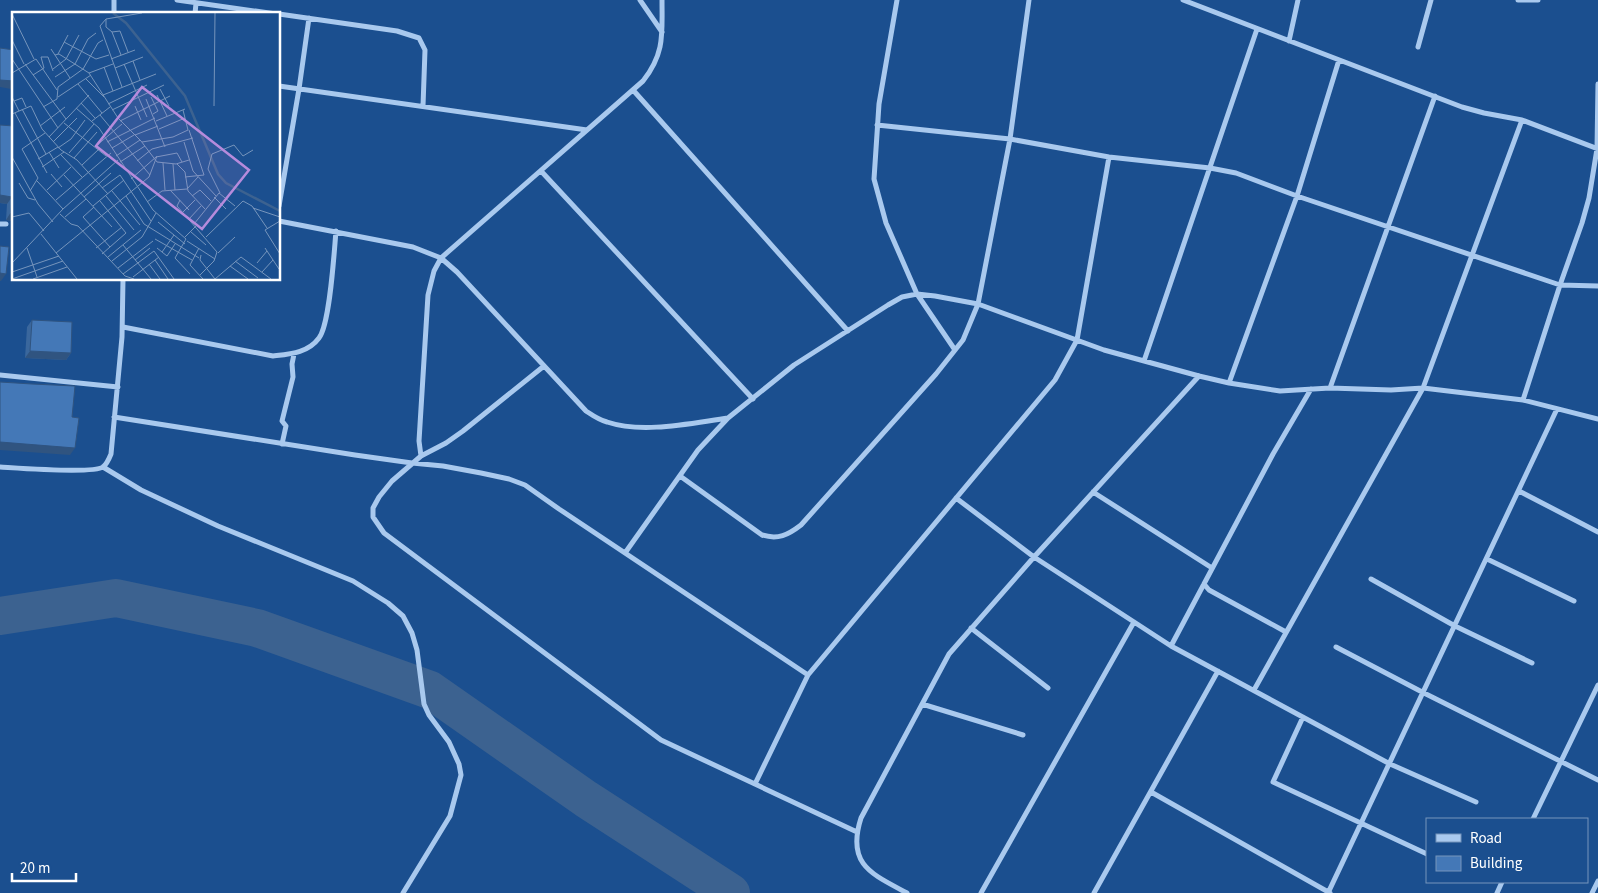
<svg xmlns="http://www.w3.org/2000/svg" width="1598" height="893" font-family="'Source Sans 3',sans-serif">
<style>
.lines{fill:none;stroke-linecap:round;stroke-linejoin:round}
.river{stroke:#3c6290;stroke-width:38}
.street{stroke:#a9c9ee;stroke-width:5}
.wall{fill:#3a679d}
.shaded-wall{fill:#305480}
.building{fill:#4478b7;stroke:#305480}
.inset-river{fill:none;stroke:#3c6290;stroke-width:2.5}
.inset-road{fill:none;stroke:#7695bc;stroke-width:1}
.view{fill:#b68bdc;fill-opacity:0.15;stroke:#b68bdc;stroke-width:2.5}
.inset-edge{fill:none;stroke:#fff;stroke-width:2.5}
</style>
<rect width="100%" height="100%" fill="#1b4f8f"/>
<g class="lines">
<path class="river" d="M0,616l116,-18 141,30 173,62 156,109 145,94"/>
<path class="street" d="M114,0v14
M177,0l99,14
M640,0l22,32
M897,0l-18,104 -5,75 12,44 31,71 38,56
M1183,0l279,107 22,6 38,7 76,29
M1518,0h20
M195,14l1,-11
M279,14l118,17 22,7 6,12 -2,56
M1289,41l9,-41
M1418,47l13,-47
M279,86l308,44
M633,90l215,241
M877,125l133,14 99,18 101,11 26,5 61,23 263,89 38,1
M541,171l212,228
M279,206l20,-117 10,-71
M279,221l134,26 28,11 16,14 129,139c6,4 13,9 21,11 36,12 84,1 121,-4
M0,224h6
M123,327l150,29c17,-2 35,-3 46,-18 11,-14 15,-85 17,-107
M1144,361l113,-332
M544,366l-81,65 -17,12 -25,13 -29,25 -13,16 -6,11v9l11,16 277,207 196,92
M0,375l118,12
M1229,383l68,-187 42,-136
M1330,388l105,-292
M1523,400l37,-115 22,-62 7,-25 8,-49 1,-65
M114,417l241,38 57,8 31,3 38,7 28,6 16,6 34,24 249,166
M282,444l4,-18 -4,-5 11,-44 -1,-13 2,-10
M421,456l-2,-15 9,-146 6,-24 7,-13 202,-177c22,-28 19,-47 19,-81
M0,467c17,1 93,7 103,0 4,-3 6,-8 8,-13l11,-117 1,-58
M103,467l38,23 77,36 135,55 35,22 15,13 9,17 5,17 7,54 5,11 20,27 10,22 2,11 -11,41 -47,77
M680,476l82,59c16,5 26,0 39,-10l135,-151 27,-34 15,-36 32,-165 19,-139
M1519,491l79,41
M1093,492l119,76
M956,498l78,59 137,89 219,118 86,38
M625,553l73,-103 30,-32 66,-53 94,-60 14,-8 15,-3 18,2 43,8 126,46 95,26 30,7 51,8 50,-3 61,2 32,-2 100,12 75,19
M1487,559l87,42
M1371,579l84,47 77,37
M1204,584l5,6 77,42
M971,628l77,60
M1171,646l102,-192 38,-65
M1336,647l88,46 174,87
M1254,690l169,-302 99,-268
M922,704l101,31
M1303,717l-30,65 154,72
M755,784l53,-109 247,-295 22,-40 32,-183
M1151,792l179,101
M1533,819l65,-134
M907,893c-35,-19 -61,-28 -46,-75l88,-164 85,-97 165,-181
M981,893l153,-271
M1094,893l124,-222
M1328,893l229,-484
M1497,893l5,-11
M1592,893l6,-12"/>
</g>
<path class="wall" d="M0,125l14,1v95l-8,-1 1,-16 -7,-1z
M32,320l39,33 -5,7 -41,-2 2,-31z"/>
<path class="shaded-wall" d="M0,80l14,1v4l-3,4 -11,-2z
M0,195l12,2 -5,7 -7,-1z
M11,212l3,1v8l-8,-1z
M0,273l6,1 -5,7h-1z
M30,351l41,2 -5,7 -41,-2z
M0,442l75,6 -5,7 -70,-5z"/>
<path class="building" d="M0,48l14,2v31l-14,-1z
M0,125l14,1v87l-3,-1 1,-15 -12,-2z
M0,246l9,1 -3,27 -6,-1z
M32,320l40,2 -1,31 -41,-2z
M0,382l32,2 43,2 -3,31 7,1 -4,30 -75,-6z"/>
<g transform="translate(12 12)">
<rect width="268" height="268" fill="#1b4f8f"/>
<path class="inset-river" d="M101,1l13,10 59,73 33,78 8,9 54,28"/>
<path class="inset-road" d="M0,2l22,45M94,7v8l6,5 9,23M100,20l8,-1 8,21M0,28l12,24M52,30l32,17 13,-4M39,37l19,29M46,42l10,-19M43,43l4,-1 30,19 29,45 23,23 16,21 19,2 13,-4M0,47l46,69M99,47l24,-9M121,49l7,19M13,52l41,55M112,52l23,53M92,55l9,24M103,56l28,-11M41,57l13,-10 13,-24M0,61l24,-14 21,31M77,61l24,-9M21,63l11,-7 -3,-11h7l5,14M43,65l20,-13 13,-25 8,-6M74,67l18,18M66,72l24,29M110,75l-22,-61 6,-7 36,-6M148,77l9,17M91,83l53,-21M145,83l10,21M0,85l7,14M46,85l33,-22M139,85l7,14 -5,3M134,87l19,48M2,89l8,-3 4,9M69,91l14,15M96,92l39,-19M123,94l6,14M202,94l1,-93M31,95l14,-8 1,-12 25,-18 15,-26 5,-3M64,96l23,20 54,82 33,29 -11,19 15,16M10,97l24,45M100,98l52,-25M3,101l32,60M0,102l19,-8 11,23 19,21 16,10 31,34M88,103l50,60M80,109l18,-14M108,109l50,-25M144,109l29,-12M52,111l42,33M28,114l25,-19M147,117l26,-11M123,123l23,-9M37,125l40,-42M41,130l24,-24M95,130l48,-24M130,130l31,-5 15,-7 -5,-20M172,130l9,29 23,25M84,134l26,-22M46,136l13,-9 14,-19M100,136l22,-13M37,140l10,16M57,141l25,-29M49,143l21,22M104,144l24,-16M0,145l26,47 15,18M62,146l23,-26M26,147l20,-12M125,149l15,-12 41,-11M108,150l25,-16M151,151l2,27M161,152l2,26M165,152l8,8 3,19 17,18M70,153l17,-16M30,155l22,-15M39,162l11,13M52,163l48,52M173,165l19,-2 -15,-45M119,167l25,-22 21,-4 5,9M25,169l26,28M7,171l9,15 7,2M90,176l18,-13 31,46M35,178l24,-23M158,178l19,20M18,179l8,-13 -16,-29 23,-16M100,179l28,34M208,181l-12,-24 4,-15 22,-9 9,11 10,-6M94,184l28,34M114,184l18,28 55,34M180,184l8,-6 11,11M72,185l27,-24M202,185l12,12M44,188l55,-47M168,188l-3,6 40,46 -3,9 -14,14M88,189l26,32 -24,21M135,190l15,-11 25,-2 11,-12M81,194l31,-26M82,195l-11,10 27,30M241,196l27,9M171,200l12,-12M48,202l11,10 7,2 47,50 9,3M0,205l17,-4 15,18M53,205l21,-18M177,207l12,-13M268,209l-15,9 15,24M146,210l27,22M182,212l25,-31 16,13M179,220l15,13M29,222l36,45M173,225l11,-11M194,225l37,-36 9,5 15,22M143,227l37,21M175,229l28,18M111,233l28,34M15,236l10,29M84,236l26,-21M145,236l10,8 8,-12M187,236l-9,17 13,14M253,236l14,21M150,240l12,-17M44,241l93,-76 8,-21M206,241l17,-16M189,243l-1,5 15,19M96,245l33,-27M123,248l15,-12M143,248l13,19M100,249l30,-24 14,-24M223,249l23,17M0,251l51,-54 55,-49M245,251l10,-12M137,252l11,15M218,254l18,13M106,256l35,-27M0,260l47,-16M250,260l11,-12M111,262l31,-23 20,28M121,265l26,-20M0,267l51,-18M21,267l34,-12M203,267l26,-22 30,22"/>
<path class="view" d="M130,75l107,83 -47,59 -106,-83z"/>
<rect width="268" height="268" class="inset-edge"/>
</g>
<rect x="1426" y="818" width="162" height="65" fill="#1b4f8f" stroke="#7695bc"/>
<rect x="1436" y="834" width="25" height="8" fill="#a9c9ee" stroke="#7695bc"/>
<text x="1470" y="843" font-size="15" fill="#ffffff">Road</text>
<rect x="1436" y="856" width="25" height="15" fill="#4478b7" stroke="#7695bc"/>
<text x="1470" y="868" font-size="15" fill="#ffffff">Building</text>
<path d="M12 873v8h64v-8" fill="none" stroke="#ffffff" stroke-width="2.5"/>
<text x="20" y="873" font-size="15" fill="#ffffff" stroke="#1b4f8f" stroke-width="4" paint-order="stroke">20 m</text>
</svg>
